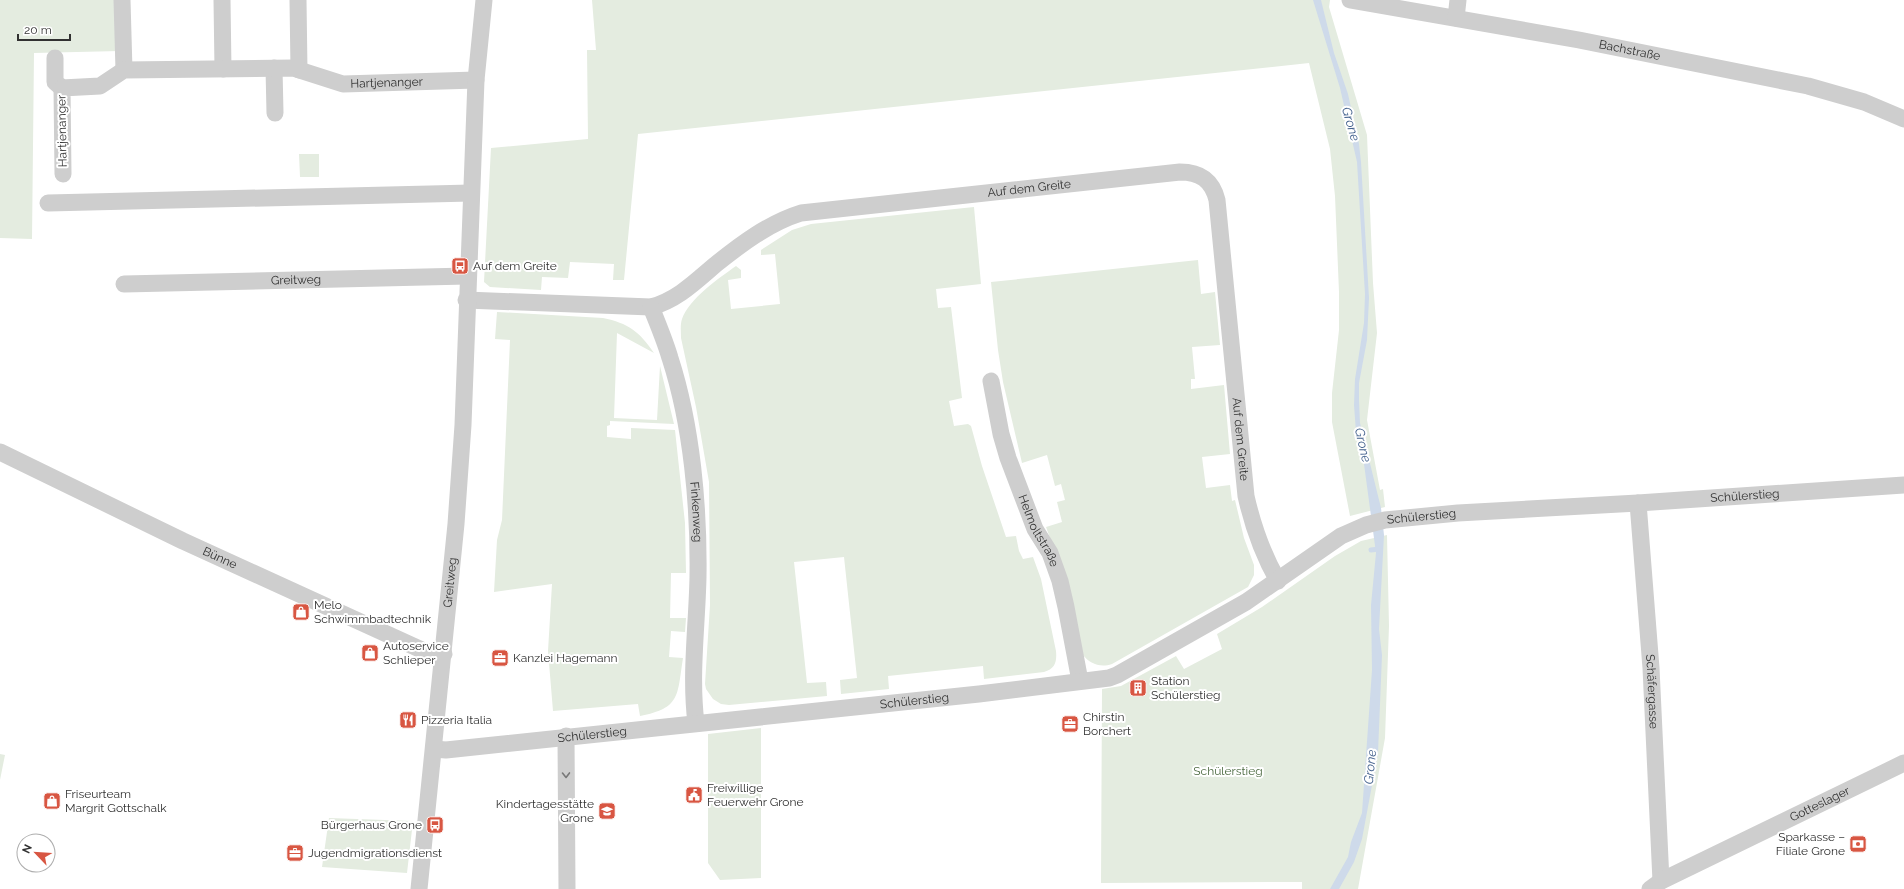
<svg xmlns="http://www.w3.org/2000/svg" width="1904" height="889" font-family="Raleway,sans-serif">
<style>
.green{fill:#e4ece0}
.water{fill:#cedaea}
.lines{fill:none;stroke-linecap:round;stroke-linejoin:round}
.stream{stroke:#cedaea;stroke-width:5}
.minor{stroke:#cecece;stroke-width:17}
.oneway{stroke:#787878}
.labels{text-anchor:middle;dominant-baseline:central;stroke-width:4;stroke-linejoin:round;paint-order:stroke}
.street-label{font-size:12px;fill:#313131;stroke:#fff}
.poi-label{font-size:12px;fill:#313131;stroke:#fff;text-anchor:start}
.park-label{font-size:12px;fill:#4c6a41;stroke:#fff}
.water-label{font-size:13px;font-style:italic;fill:#44628e;stroke:#fff}
</style>
<rect width="100%" height="100%" fill="#fff"/>
<path class="green" d="M0,0h119l1,51 -86,2 -2,186 -32,-1z
M592,0h738l-1,7 38,128 6,148 4,50 -10,87 13,70 3,-1 2,18 -35,9 -18,-94v-29l7,-63v-38l-4,-96 -5,-47 -21,-86 -671,71 -14,146h-11l1,-16 -44,-2 -2,16 -26,-1 -1,13 -51,-3 -6,-5 7,-134 97,-9 -1,-89h9z
M299,154h20v23h-19z
M974,207l7,77 -45,5 2,19 13,-1 11,91 -13,3 5,25 14,-2 3,2 11,40 24,71 10,-1 3,15 4,8 10,-2 8,22 15,72c1,11 -1,18 -12,21l-60,7 -1,-13 -95,10 1,13 -48,5 -1,-14 17,-2 -13,-121 -50,5 13,121 19,-1 1,14 -98,9 -8,-1 -8,-5 -7,-10 -1,-5 5,-79 -1,-123 -13,-75 -15,-69c0,-6 -1,-13 1,-19 7,-20 37,-41 54,-53l5,4v8l-13,2 3,29 49,-5 -5,-50 -14,1v-5l31,-20 19,-6z
M1198,260l3,34 14,-2 5,53 -28,2 3,32h-4v10l33,-4 6,69 -28,3 4,31 24,-3 2,16 3,-1 9,38 10,27v10l-6,12 -136,77c-12,4 -22,0 -30,-10l-19,-81 -17,-46 16,-5 -5,-20 8,-2 -4,-16 -6,2 -8,-31 -25,8 -19,-81 -5,-32 -7,-68z
M497,312l106,6c25,5 37,14 51,35l-37,-20 -3,85 43,2 3,-54 14,58 -64,-3v4l-3,1v11l24,2v-11l44,2 10,93 1,50h-15l-1,45h16l-1,14 -14,-1 -2,26 14,1c-6,38 -2,50 -43,58l-2,-12 -85,7 -5,-60 4,-67 -58,8 3,-52 5,-20 8,-180 -15,-1z
M1387,535l2,91 -4,112 -27,151h-56v-7h-9l-192,1 1,-194 19,-3 55,-30 8,13 38,-20 -5,-15 45,-27 73,-51 26,-15z
M761,728v150l-41,2 -12,-17v-129z
M0,754l5,1 -5,25z
M329,818l84,3 -6,52 -85,-6z"/>
<path class="water" d="M1313,0h8l13,53 14,41 11,50 2,18 8,136 -2,42 -8,43v17l1,23 21,85 3,27 -5,94 3,26 -4,98 -16,86 -8,23 -15,27h-9l18,-32 3,-15 11,-29 10,-143 -1,-65 5,-52 -12,-89 -8,-32 -2,-27 1,-26 9,-56 1,-29 -8,-132 -17,-74z"/>
<g class="lines">
<path class="stream" d="M1371,550l8,-1"/>
<g class="minor">
<path d="M122,0l2,70"/>
<path d="M222,0l1,69"/>
<path d="M298,0l1,70"/>
<path id="s1" d="M1350,0l229,40 229,46 56,16 40,17"/>
<path d="M1456,18l2,-18"/>
<path d="M55,58v24l7,6"/>
<path d="M274,68l1,45"/>
<path id="s2" d="M63,174l-1,-86 38,-2 24,-16 169,-2 50,16 133,-4"/>
<path d="M48,203l423,-10"/>
<path id="s3" d="M124,284l343,-8"/>
<path id="s4" d="M466,300l185,7c26,-7 44,-25 64,-42 26,-21 54,-42 86,-52l379,-41c20,0 32,8 37,28l29,296c7,31 16,57 32,85"/>
<path id="s5" d="M651,307c7,17 14,34 19,51 22,68 29,149 28,219 -1,49 -8,98 -2,146"/>
<path id="s6" d="M991,381l10,53 7,24 27,71 15,24 10,28 6,26 14,74"/>
<path id="s7" d="M0,452l183,89 230,105 11,5 20,3"/>
<path id="s8" d="M1638,503l13,165 10,213"/>
<path d="M566,736l1,153"/>
<path id="s9" d="M434,749l12,1 533,-56 130,-16 8,-3 129,-73 95,-66 25,-11 19,-5 73,-7 180,-10 266,-18"/>
<path id="s10" d="M419,889l37,-365 7,-99 13,-345 8,-80"/>
<path id="s11" d="M1650,889l11,-8 243,-118"/>
</g>
</g>
<defs><path id="oneway-chevron" d="M-2-3.5L2.5 0L-2 3.5" fill="none" stroke-width="1.6" stroke-linecap="round" stroke-linejoin="round"/></defs>
<use class="oneway" href="#oneway-chevron" transform="translate(566 775) rotate(89)"/>
<defs>
<symbol id="bus-square" viewBox="-11 -11 22 22"><rect x="-9" y="-9" width="18" height="18" rx="4" fill="#d85642" stroke="#fff"/><path d="M-5-6H5V4H4V6H2V4H-2V6H-4V4H-5ZM-3.5-4V0h7V-4ZM-3.5 1.2v1.5H-2V1.2ZM2 1.2v1.5H3.5V1.2Z" fill="#fff"/></symbol>
<symbol id="shop-square" viewBox="-11 -11 22 22"><rect x="-9" y="-9" width="18" height="18" rx="4" fill="#d85642" stroke="#fff"/><path d="M-5-2.5h2.3a2.7 3.5 0 0 1 5.4 0H5L5.5 6h-11ZM-1.5-2.5h3a1.5 2.3 0 0 0-3 0Z" fill="#fff"/></symbol>
<symbol id="office-square" viewBox="-11 -11 22 22"><rect x="-9" y="-9" width="18" height="18" rx="4" fill="#d85642" stroke="#fff"/><path d="M-6-3h4V-5.5h4V-3h4V5H-6ZM-1-4.5V-3h2v-1.5ZM-6 0V1H6V0Z" fill="#fff"/></symbol>
<symbol id="building-square" viewBox="-11 -11 22 22"><rect x="-9" y="-9" width="18" height="18" rx="4" fill="#d85642" stroke="#fff"/><path d="M-4-6H4V6H1V3H-1V6H-4ZM-2.5-4.3h1.7v1.8h-1.7ZM.8-4.3h1.7v1.8H.8ZM-2.5-1h1.7V.8h-1.7ZM.8-1h1.7V.8H.8Z" fill="#fff"/></symbol>
<symbol id="restaurant-square" viewBox="-11 -11 22 22"><rect x="-9" y="-9" width="18" height="18" rx="4" fill="#d85642" stroke="#fff"/><path d="M-5-6h1v4h1v-4h1v4h1v-4h1v5L-1.5 .5V6h-2V.5L-5-1ZM5-6V6H3V1.5H1.5Q1.5-4 5-6Z" fill="#fff"/></symbol>
<symbol id="civic-square" viewBox="-11 -11 22 22"><rect x="-9" y="-9" width="18" height="18" rx="4" fill="#d85642" stroke="#fff"/><path d="M-.6-6.5H3V-4.5H.6V-3L4-1V1h2V6H-6V1h2V-1L-.6-3ZM-1.2 2.5V6h2.4V2.5Z" fill="#fff"/></symbol>
<symbol id="school-square" viewBox="-11 -11 22 22"><rect x="-9" y="-9" width="18" height="18" rx="4" fill="#d85642" stroke="#fff"/><path d="M0-5L7-2L0 1L-7-2ZM-4 1L0 2.5L4 1V4Q0 6-4 4Z" fill="#fff"/></symbol>
<symbol id="bank-square" viewBox="-11 -11 22 22"><rect x="-9" y="-9" width="18" height="18" rx="4" fill="#d85642" stroke="#fff"/><path d="M-6-4H6V4H-6ZM0-2.3a2.3 2.3 0 1 0 0 4.6a2.3 2.3 0 1 0 0-4.6Z" fill="#fff"/></symbol>
</defs>
<g fill-rule="evenodd">
<use href="#bus-square" x="450" y="256" width="20" height="20"/>
<use href="#shop-square" x="291" y="602" width="20" height="20"/>
<use href="#shop-square" x="360" y="643" width="20" height="20"/>
<use href="#office-square" x="490" y="648" width="20" height="20"/>
<use href="#building-square" x="1128" y="678" width="20" height="20"/>
<use href="#restaurant-square" x="398" y="710" width="20" height="20"/>
<use href="#office-square" x="1060" y="714" width="20" height="20"/>
<use href="#civic-square" x="684" y="785" width="20" height="20"/>
<use href="#shop-square" x="42" y="791" width="20" height="20"/>
<use href="#school-square" x="597" y="801" width="20" height="20"/>
<use href="#bus-square" x="425" y="815" width="20" height="20"/>
<use href="#bank-square" x="1848" y="834" width="20" height="20"/>
<use href="#office-square" x="285" y="843" width="20" height="20"/>
</g>
<g class="labels">
<g class="street-label">
<text stroke="none"><textPath href="#s1" startOffset="284">Bachstraße</textPath></text>
<text stroke="none"><textPath href="#s2" startOffset="418">Hartjenanger</textPath></text>
<text transform="translate(62 131) rotate(-91)">Hartjenanger</text>
<text stroke="none"><textPath href="#s4" startOffset="593">Auf dem Greite</textPath></text>
<text stroke="none"><textPath href="#s3" startOffset="172">Greitweg</textPath></text>
<text stroke="none"><textPath href="#s4" startOffset="1036">Auf dem Greite</textPath></text>
<text stroke="none"><textPath href="#s9" startOffset="1359">Schülerstieg</textPath></text>
<text stroke="none"><textPath href="#s5" startOffset="211">Finkenweg</textPath></text>
<text stroke="none"><textPath href="#s9" startOffset="1035">Schülerstieg</textPath></text>
<text stroke="none"><textPath href="#s6" startOffset="158">Helmoltstraße</textPath></text>
<text stroke="none"><textPath href="#s7" startOffset="244">Bünne</textPath></text>
<text stroke="none"><textPath href="#s10" startOffset="308">Greitweg</textPath></text>
<text stroke="none"><textPath href="#s8" startOffset="189">Schäfergasse</textPath></text>
<text stroke="none"><textPath href="#s9" startOffset="483">Schülerstieg</textPath></text>
<text stroke="none"><textPath href="#s9" startOffset="159">Schülerstieg</textPath></text>
<text stroke="none"><textPath href="#s11" startOffset="190">Gotteslager</textPath></text>
</g>
<g class="poi-label">
<text x="473" y="266">Auf dem Greite</text>
<text x="314" y="605">Melo<tspan x="314" dy="14">Schwimmbadtechnik</tspan></text>
<text x="383" y="646">Autoservice<tspan x="383" dy="14">Schlieper</tspan></text>
<text x="513" y="658">Kanzlei Hagemann</text>
<text x="1151" y="681">Station<tspan x="1151" dy="14">Schülerstieg</tspan></text>
<text x="1083" y="717">Chirstin<tspan x="1083" dy="14">Borchert</tspan></text>
<text x="421" y="720">Pizzeria Italia</text>
<text x="707" y="788">Freiwillige<tspan x="707" dy="14">Feuerwehr Grone</tspan></text>
<text x="65" y="794">Friseurteam<tspan x="65" dy="14">Margrit Gottschalk</tspan></text>
<text x="594" y="804" text-anchor="end">Kindertagesstätte<tspan x="594" dy="14">Grone</tspan></text>
<text x="422" y="825" text-anchor="end">Bürgerhaus Grone</text>
<text x="1845" y="837" text-anchor="end">Sparkasse –<tspan x="1845" dy="14">Filiale Grone</tspan></text>
<text x="308" y="853">Jugendmigrationsdienst</text>
</g>
<g class="park-label">
<text x="1228" y="771">Schülerstieg</text>
</g>
<g class="water-label">
<text transform="translate(1351 124) rotate(74)">Grone</text>
<text transform="translate(1363 445) rotate(77)">Grone</text>
<text transform="translate(1370 767) rotate(-84)">Grone</text>
</g>
</g>
<g transform="translate(36 853) rotate(295)"><circle r="19" fill="#ffffff" stroke="#adadad"/>
<path d="M0-3L7 15L0 10L-7 15Z" fill="#d85642"/>
<text y="-6" font-size="11" font-weight="bold" text-anchor="middle" fill="#313131">N</text>
</g>
<path d="M18 34v6h52v-6" fill="none" stroke="#313131" stroke-width="2"/>
<text x="24" y="34" font-size="12" fill="#313131" stroke="#ffffff" stroke-width="3" paint-order="stroke">20 m</text>
</svg>
